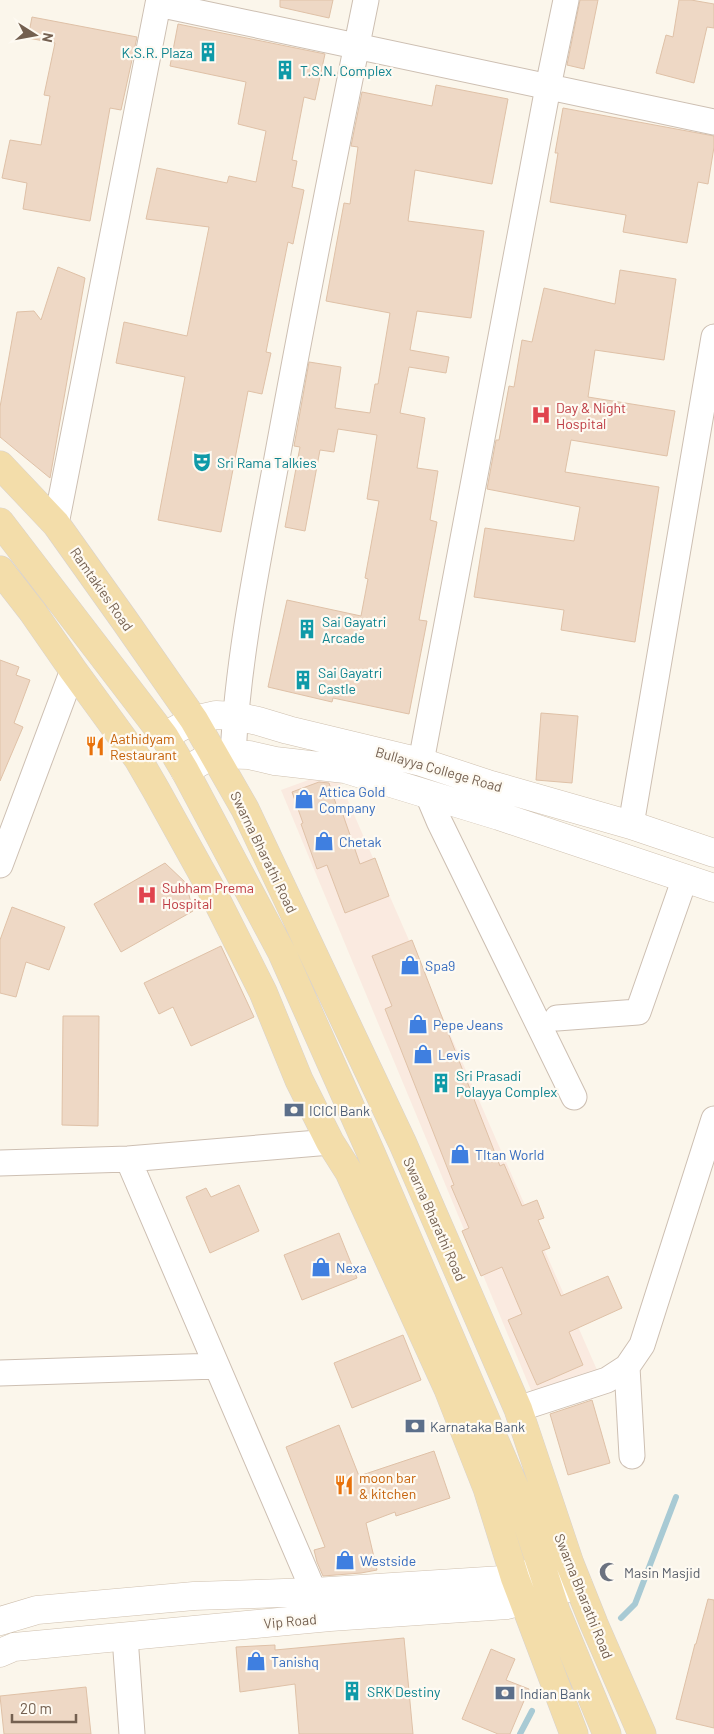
<svg xmlns="http://www.w3.org/2000/svg" width="714" height="1734" font-family="Barlow,sans-serif">
<style>
.commercial{fill:#faeae0}
.lines{fill:none;stroke-linecap:round;stroke-linejoin:round}
.stream{stroke:#a8cad4;stroke-width:6}
.building{fill:#eed8c5;stroke:#dfc1a7}
.street-casing{stroke:#cdbfb2;stroke-width:27}
.secondary-casing{stroke:#cfc0af;stroke-width:29}
.primary-casing{stroke:#d8d2ce;stroke-width:29}
.street{stroke:#fff;stroke-width:25}
.secondary{stroke:#fff;stroke-width:28}
.primary{stroke:#f3ddaa;stroke-width:28}
.labels{text-anchor:middle;dominant-baseline:central;stroke-width:4.5;stroke-linejoin:round;paint-order:stroke}
.culture-label{font-size:14px;fill:#0d838f;stroke:#fefaf2;text-anchor:start}
.health-label{font-size:14px;fill:#be3a42;stroke:#fefaf2;text-anchor:start}
.street-label{font-size:14px;fill:#746050;stroke:#fefaf2}
.food-label{font-size:14px;fill:#c56008;stroke:#fefaf2;text-anchor:start}
.shop-label{font-size:14px;fill:#366cbe;stroke:#fefaf2;text-anchor:start}
.service-label{font-size:14px;fill:#4e5e75;stroke:#fefaf2;text-anchor:start}
.worship-label{font-size:14px;fill:#5b616d;stroke:#fefaf2;text-anchor:start}
</style>
<rect width="100%" height="100%" fill="#fbf6eb"/>
<path class="commercial" d="M322,775l16,3 259,592 -64,25 -252,-605z"/>
<g class="lines">
<path class="stream" d="M621,1618l14,-14 41,-107
M520,1734l12,-23"/>
</g>
<path class="building" d="M280,0h53l-4,18 -49,-11z
M580,0h18l-14,69 -17,-4z
M679,0h12l23,4v24l-7,-1 -13,56 -38,-10 10,-38 7,2z
M32,17l105,20 -16,73 -11,-2 -20,113 -67,-12 4,-26 -25,-5 8,-38 31,5 9,-49 -6,-1 11,-52 -27,-5z
M178,24l147,30 -10,46 -11,-3 -12,63 5,1 -5,26 12,3 -11,54 -5,-2 -22,110 5,1 -9,41 -14,-3 -27,141 -63,-12 27,-143 -69,-14 8,-41 63,14 22,-109 -63,-8 11,-51 70,15 2,-7 27,6 10,-51 -28,-7 8,-42 -76,-16z
M436,85l72,14 -16,85 -77,-14 -7,51 76,10 -13,87 -54,-7 -7,39 39,7 -3,16 -37,-6 -9,46 25,5 -8,50 21,3 -8,49 7,2 -18,98 8,1 -18,93 -76,-16 -1,4 -64,-15 19,-87 74,16 7,-37 -3,-1 14,-77 -12,-2 10,-64 -39,-6 -4,23 -14,-2 -15,81 -20,-4 15,-80 -6,-1 15,-84 32,5 -6,41 35,5 5,-29h3l12,-71 -64,-12 18,-98 6,1 8,-57 -7,-1 11,-54 70,14z
M563,108l151,28v11l-6,37 -10,-2 -11,61 -64,-11 3,-17 -76,-13 8,-49h-3z
M58,267l27,11 -35,200 -50,-41v-30l17,-95 17,-1 7,9z
M620,270l56,9 -12,81 -69,-10 -7,47 87,14 -8,45 -96,-16 -6,32 94,15 -24,155 -74,-12 3,-20 -90,-13 11,-69 89,13 6,-34 -93,-18 9,-49h3l10,-54 5,1 8,-47 10,2 12,-54 71,16z
M0,660l19,7 -3,8 14,5 -16,43 9,4 -23,54z
M541,713l37,3 -6,67 -36,-3z
M319,782l10,1 9,27 3,-1 19,55 15,-6 14,38 -44,17 -18,-48 -10,4 -16,-45 2,-1 -11,-31z
M165,863l21,20 7,28 -72,41 -27,-48z
M12,907l53,20 -16,43 -23,-8 -10,35 -16,-4v-53z
M412,940l88,226 4,-2 18,42 15,-6 7,18 -6,2 12,28 -8,3 19,45 47,-20 14,32 -53,24 14,33 -46,20 -29,-65 14,-6 -20,-47 -21,9 -19,-45 7,-3 -18,-42 3,-1 -69,-176 7,-3 -20,-50z
M221,946l33,71 -63,29 -18,-39 -14,7 -15,-31z
M63,1016h36l-1,110 -36,-1z
M239,1185l20,46 -49,22 -24,-56 20,-9 5,9z
M339,1233l18,45 -55,22 -18,-45z
M403,1335l18,45 -69,28 -18,-45z
M592,1400l18,63 -42,12 -18,-61z
M339,1425l20,51 75,-25 16,47 -54,18 -1,-4 -29,11 11,47 -16,3 -38,3 -6,-14 -3,-12 11,-3 -39,-100z
M708,1599l6,1v128l-38,-9 19,-75h1z
M404,1638l9,96h-114l-4,-50 -55,8 -4,-45 39,-2v5z
M491,1649l24,10 -9,21 23,9 -19,45h-12l-36,-15z
M86,1687l5,47h-87l-4,-38z"/>
<g class="lines">
<defs>
<path id="street" d="M56,524l102,-520 556,118
M233,755c5,-100 26,-199 44,-297 28,-153 58,-306 89,-458
M421,762l127,-675 18,-87
M428,795l11,26 135,276
M631,825l83,-488
M0,865l73,-195
M557,1018l81,-6 47,-134
M128,1159l186,433
M0,1163l128,-4 202,-17
M627,1367l5,89
M0,1373l217,-7
M518,1409l89,-29 20,-13 15,-22 72,-226
M125,1637l7,97"/>
<path id="secondary" d="M164,736l30,-16 22,-5 19,1 23,5 30,9 133,32 70,23 140,40 83,28
M185,771l29,-17 35,1 26,6 70,8 154,47 215,72
M0,1621l37,-11 157,-14 120,-4 188,-12 64,-15
M0,1653l14,-6 316,-30 177,-12 71,-20"/>
<path id="primary" d="M0,465l56,59 69,97 69,99 51,89 158,335 115,265 52,155 24,60 48,110
M0,522l164,214 21,35 97,182 89,200 147,342 38,116 51,123
M0,570l32,41 41,59 65,89 18,31 55,99 52,103 36,88 31,62 19,30 99,217 39,99 28,90 59,156"/>
</defs>
<use href="#street" class="street-casing"/>
<use href="#secondary" class="secondary-casing"/>
<use href="#primary" class="primary-casing"/>
<use href="#street" class="street"/>
<use href="#secondary" class="secondary"/>
<use href="#primary" class="primary"/>
</g>
<defs>
<symbol id="building-bare" viewBox="-9 -9 18 18"><path d="M-4-6H4V6H1V3H-1V6H-4ZM-2.5-4.3h1.7v1.8h-1.7ZM.8-4.3h1.7v1.8H.8ZM-2.5-1h1.7V.8h-1.7ZM.8-1h1.7V.8H.8Z" fill="#0f9aa8" stroke="#fefaf2" stroke-width="2.5" paint-order="stroke"/></symbol>
<symbol id="hospital-bare" viewBox="-9 -9 18 18"><path d="M-5-5h3v3.5h4V-5h3V5h-3V1.5h-4V5h-3Z" fill="#e0444e" stroke="#fefaf2" stroke-width="2.5" paint-order="stroke"/></symbol>
<symbol id="theatre-bare" viewBox="-9 -9 18 18"><path d="M-5-5.5Q0-4 5-5.5V0Q5 5 0 6Q-5 5-5 0ZM-3.3-2.5H-1v1.5H-3.3ZM1-2.5H3.3v1.5H1ZM-2.8 1Q0 5.5 2.8 1Z" fill="#0f9aa8" stroke="#fefaf2" stroke-width="2.5" paint-order="stroke"/></symbol>
<symbol id="restaurant-bare" viewBox="-9 -9 18 18"><path d="M-5-6h1v4h1v-4h1v4h1v-4h1v5L-1.5 .5V6h-2V.5L-5-1ZM5-6V6H3V1.5H1.5Q1.5-4 5-6Z" fill="#e8710a" stroke="#fefaf2" stroke-width="2.5" paint-order="stroke"/></symbol>
<symbol id="shop-bare" viewBox="-9 -9 18 18"><path d="M-5-2.5h2.3a2.7 3.5 0 0 1 5.4 0H5L5.5 6h-11ZM-1.5-2.5h3a1.5 2.3 0 0 0-3 0Z" fill="#3f7fe0" stroke="#fefaf2" stroke-width="2.5" paint-order="stroke"/></symbol>
<symbol id="bank-bare" viewBox="-9 -9 18 18"><path d="M-6-4H6V4H-6ZM0-2.3a2.3 2.3 0 1 0 0 4.6a2.3 2.3 0 1 0 0-4.6Z" fill="#5c6f8a" stroke="#fefaf2" stroke-width="2.5" paint-order="stroke"/></symbol>
<symbol id="mosque-bare" viewBox="-9 -9 18 18"><path d="M3.5-4.9A6 6 0 1 0 3.5 4.9A5 5 0 1 1 3.5-4.9Z" fill="#6b7280" stroke="#fefaf2" stroke-width="2.5" paint-order="stroke"/></symbol>
</defs>
<g fill-rule="evenodd">
<use href="#building-bare" x="194" y="38" width="28" height="28"/>
<use href="#building-bare" x="271" y="56" width="28" height="28"/>
<use href="#hospital-bare" x="527" y="401" width="28" height="28"/>
<use href="#theatre-bare" x="188" y="448" width="28" height="28"/>
<use href="#building-bare" x="293" y="615" width="28" height="28"/>
<use href="#building-bare" x="289" y="666" width="28" height="28"/>
<use href="#restaurant-bare" x="81" y="732" width="28" height="28"/>
<use href="#shop-bare" x="290" y="785" width="28" height="28"/>
<use href="#shop-bare" x="310" y="827" width="28" height="28"/>
<use href="#hospital-bare" x="133" y="881" width="28" height="28"/>
<use href="#shop-bare" x="396" y="951" width="28" height="28"/>
<use href="#shop-bare" x="404" y="1010" width="28" height="28"/>
<use href="#shop-bare" x="409" y="1040" width="28" height="28"/>
<use href="#building-bare" x="427" y="1069" width="28" height="28"/>
<use href="#bank-bare" x="280" y="1096" width="28" height="28"/>
<use href="#shop-bare" x="446" y="1140" width="28" height="28"/>
<use href="#shop-bare" x="307" y="1253" width="28" height="28"/>
<use href="#bank-bare" x="401" y="1412" width="28" height="28"/>
<use href="#restaurant-bare" x="330" y="1471" width="28" height="28"/>
<use href="#shop-bare" x="331" y="1546" width="28" height="28"/>
<use href="#mosque-bare" x="595" y="1558" width="28" height="28"/>
<use href="#shop-bare" x="242" y="1647" width="28" height="28"/>
<use href="#building-bare" x="338" y="1677" width="28" height="28"/>
<use href="#bank-bare" x="491" y="1679" width="28" height="28"/>
</g>
<g class="labels">
<g class="culture-label">
<text x="193" y="52" text-anchor="end">K.S.R. Plaza</text>
<text x="300" y="70">T.S.N. Complex</text>
<text x="217" y="462">Sri Rama Talkies</text>
<text x="322" y="621">Sai Gayatri<tspan x="322" dy="16">Arcade</tspan></text>
<text x="318" y="672">Sai Gayatri<tspan x="318" dy="16">Castle</tspan></text>
<text x="456" y="1075">Sri Prasadi<tspan x="456" dy="16">Polayya Complex</tspan></text>
<text x="367" y="1691">SRK Destiny</text>
</g>
<g class="health-label">
<text x="556" y="407">Day &amp; Night<tspan x="556" dy="16">Hospital</tspan></text>
<text x="162" y="887">Subham Prema<tspan x="162" dy="16">Hospital</tspan></text>
</g>
<g class="street-label">
<text transform="translate(102 589) rotate(55)">Ramtakies Road</text>
<text transform="translate(439 769) rotate(16)">Bullayya College Road</text>
<text transform="translate(264 852) rotate(64)">Swarna Bharathi Road</text>
<text transform="translate(435 1219) rotate(66)">Swarna Bharathi Road</text>
<text transform="translate(584 1596) rotate(68)">Swarna Bharathi Road</text>
<text transform="translate(290 1621) rotate(-5)">Vip Road</text>
</g>
<g class="food-label">
<text x="110" y="738">Aathidyam<tspan x="110" dy="16">Restaurant</tspan></text>
<text x="359" y="1477">moon bar<tspan x="359" dy="16">&amp; kitchen</tspan></text>
</g>
<g class="shop-label">
<text x="319" y="791">Attica Gold<tspan x="319" dy="16">Company</tspan></text>
<text x="339" y="841">Chetak</text>
<text x="425" y="965">Spa9</text>
<text x="433" y="1024">Pepe Jeans</text>
<text x="438" y="1054">Levis</text>
<text x="475" y="1154">TItan World</text>
<text x="336" y="1267">Nexa</text>
<text x="360" y="1560">Westside</text>
<text x="271" y="1661">Tanishq</text>
</g>
<g class="service-label">
<text x="309" y="1110">ICICI Bank</text>
<text x="430" y="1426">Karnataka Bank</text>
<text x="520" y="1693">Indian Bank</text>
</g>
<g class="worship-label">
<text x="624" y="1572">Masin Masjid</text>
</g>
</g>
<g transform="translate(35 35) rotate(101)" stroke="#fefaf2" stroke-width="4" paint-order="stroke">
<path d="M0-4L9 19L0 12L-9 19Z" fill="#746050"/>
<text y="-8" font-size="14" font-weight="bold" text-anchor="middle" fill="#746050">N</text>
</g>
<path d="M12 1714v8h64v-8" fill="none" stroke="#746050" stroke-width="2.5"/>
<text x="20" y="1714" font-size="15" fill="#746050" stroke="#fefaf2" stroke-width="4" paint-order="stroke">20 m</text>
</svg>
